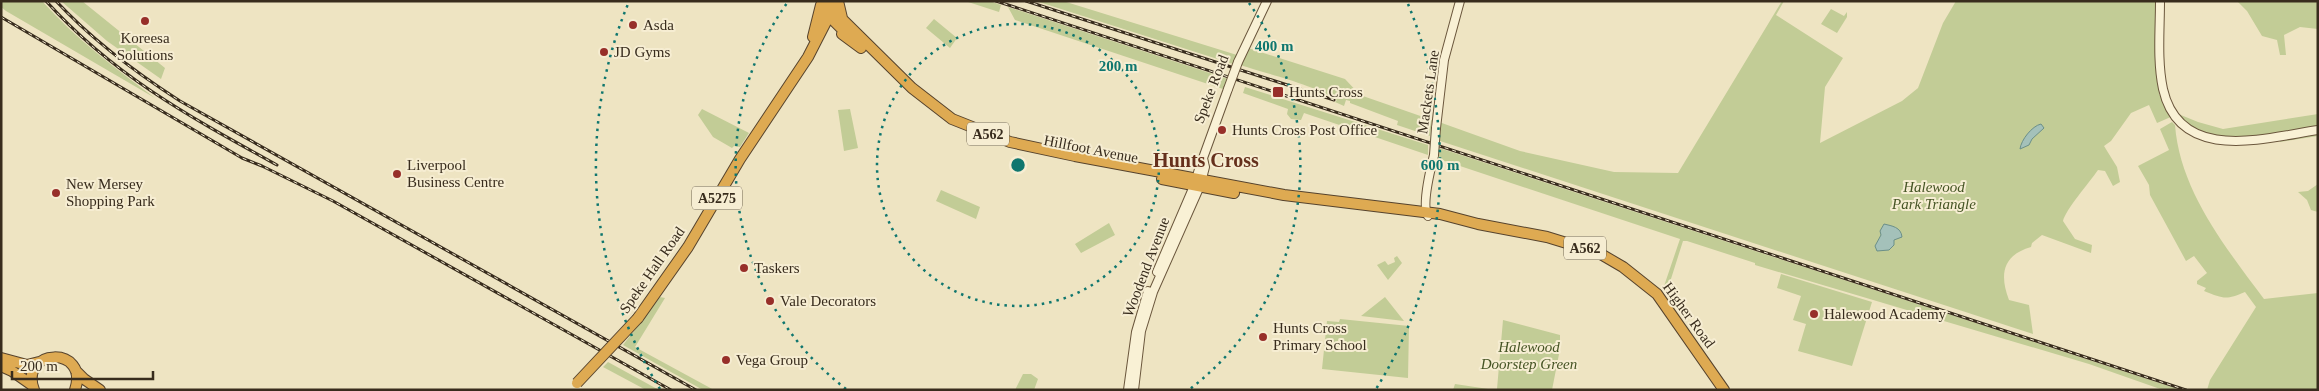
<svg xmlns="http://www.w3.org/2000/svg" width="2319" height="391" font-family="Georgia,serif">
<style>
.green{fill:#c2cc96}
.water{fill:#a4c1ba;stroke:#6b8f88}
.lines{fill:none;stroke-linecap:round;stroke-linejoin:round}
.secondary-casing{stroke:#6a563c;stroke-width:10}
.highway-casing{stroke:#56432d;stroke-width:12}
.secondary{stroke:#f9f1d5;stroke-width:8}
.highway{stroke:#deaa52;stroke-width:10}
.rail-casing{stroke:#382c1d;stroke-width:3}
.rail{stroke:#f6edd2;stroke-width:1;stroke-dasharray:4;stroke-linecap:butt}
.secondary-bridge-casing{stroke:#6a563c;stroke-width:10;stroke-linecap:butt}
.highway-bridge-casing{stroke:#56432d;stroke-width:12;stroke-linecap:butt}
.secondary-bridge{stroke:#f9f1d5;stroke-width:8}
.highway-bridge{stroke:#deaa52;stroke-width:10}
.ring{fill:none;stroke:#0f766e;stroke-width:2.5;stroke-dasharray:2.5 5}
.poi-dot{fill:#972f29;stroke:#f6edd2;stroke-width:2}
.labels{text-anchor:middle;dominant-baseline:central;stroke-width:4;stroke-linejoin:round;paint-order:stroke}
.shield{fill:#f6edd2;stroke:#716653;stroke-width:1}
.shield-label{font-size:14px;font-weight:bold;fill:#382c1d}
.poi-label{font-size:15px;fill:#382c1d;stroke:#f6edd2;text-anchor:start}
.street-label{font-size:15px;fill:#382c1d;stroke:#f6edd2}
.park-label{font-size:15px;font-style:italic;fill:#455424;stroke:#f6edd2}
.district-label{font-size:20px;font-weight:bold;fill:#65301c;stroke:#f6edd2}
.centre{fill:#0f766e;stroke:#f6edd2;stroke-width:2.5}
.ring-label{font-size:15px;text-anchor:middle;font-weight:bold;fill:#0f766e;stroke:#f6edd2;stroke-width:4;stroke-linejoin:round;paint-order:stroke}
</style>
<rect width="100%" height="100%" fill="#eee4c2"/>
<path class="green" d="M1,1h41c34,38 73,67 113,97l-149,-87 -5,-4z
M61,1h21l83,67 -4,11 -54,-38z
M965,1h25l11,4 -2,7z
M1036,1h27l174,54 -4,9z
M1782,1h2l-8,14 67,43 -18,29 -5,56 82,-42 16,-13 25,-65 13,-22h203v93l14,22 -16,7 -8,-18 -18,8 -20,28 -7,5 13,21 3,15 -7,4 -8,-15 -7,-1c-9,13 -32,39 -35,51l12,18 17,6 -1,8 -49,-18 -10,8 -1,4c-28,8 -32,27 -22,53l20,5 4,29 -596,-194 2,-18 81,29 94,21 64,1z
M2237,1h81v28l-18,-2 -16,8 2,20h-6l-3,-15 -15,-4 -15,-25z
M1008,7l220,72 -5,10 -208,-69z
M1831,9l13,7 3,-4v5l-10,16 -16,-9z
M934,19l23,19 -7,10 -24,-20z
M1248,48l97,31 15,16 72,25 -2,16 -33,-11 1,-4 -48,-18v-2l-4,-1 -2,6 -9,-4 2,-2c-20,-14 -72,-27 -97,-35z
M1245,87l183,58v10l-124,-42 -3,7 -10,-1 -4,-5 1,-5 -45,-16z
M702,109l47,24 -9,14 -6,-1 -2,2 -19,-11 -15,-22z
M850,109l8,39 -14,3 -6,-41z
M2171,111l27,11 25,7 95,-15v22l-38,6 -1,-6 -33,5 -53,-9z
M2172,122l3,3c5,66 51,123 89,174l54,-6v97h-111l3,-10 46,-73 -11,-15c-19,8 -21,7 -41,-1l2,-3 -9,-4v-3l10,-8 -13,-17 -8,5 -36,-66 -1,-10 -11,-19 31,-16 -9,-21z
M1436,147l745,243h-18l-74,-26 -334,-99v-2l-68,-22h-4l-13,41 -8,10 18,-53 -244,-81z
M2318,184v28l-7,-2 -4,-10 -9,-8 10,-1z
M941,190l39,17 -4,12 -40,-18z
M1109,223l6,12 -34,18 -6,-9z
M1397,256l5,7 -14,17 -11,-15 8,-4 3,4 7,-3 -1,-4z
M1781,274l91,28 -20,64 -54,-15 8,-27 -13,-4 8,-24 -24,-8z
M660,297l5,1 -30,49 79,43h-11l-80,-45z
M1385,297l19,24 -43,-5z
M1340,319l69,7 -1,52 -86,-9 5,-48 12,1z
M1503,320l57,15v14l-8,41h-57l2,-1z
M608,362l51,28h-13l-43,-23z
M1023,374h8l7,5 -4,11h-19z
M1455,384l40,6h-42z"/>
<path class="water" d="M2041,124l3,4 -12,11 -3,6 -9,4c1,-9 12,-23 21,-25z
M1884,224c8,2 17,3 18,13l-8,3v5l-5,5 -12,1 -2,-5 6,-11 -1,-4z"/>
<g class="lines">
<defs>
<path id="secondary" d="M2160,1c0,29 -3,60 3,88 17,75 102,49 155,41
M1238,62l29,-61
M1436,128l8,-68 16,-59
M1428,216c-7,-10 3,-49 6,-61
M1157,272l37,-86 6,-20 3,-3
M1128,390l8,-58 12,-41
M1134,390l7,-59 12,-39 47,-106 5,-19 -2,-9 25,-69"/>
<path id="highway" d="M838,1l4,17
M821,5l17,10 74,73 40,31 58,23 65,14 209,39 156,19 38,10 69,13 52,16 24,14 34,27 67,96
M825,14l4,2 20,20
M842,34l19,14
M813,37l8,-32
M1162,179l72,14
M638,318l50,-71 52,-88 68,-102 21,-41 1,-15
M1,358l26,7 12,-3
M1,366l11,5 20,14
M76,371l8,8 16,11
M34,390c-16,-42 56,-45 41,0"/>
</defs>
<use href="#secondary" class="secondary-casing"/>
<use href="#highway" class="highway-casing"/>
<use href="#secondary" class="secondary"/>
<use href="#highway" class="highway"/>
<defs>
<path id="rail" d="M46,1c68,75 144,116 231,164
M56,1c37,40 79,71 124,100l516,289
M996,1l1190,389
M1026,1l308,99
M1,17l241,141 20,8 71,35 338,189"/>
</defs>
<use href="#rail" class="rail-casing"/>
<use href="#rail" class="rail"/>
<defs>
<path id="secondary-bridge" d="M1228,89l10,-27
M1434,155l2,-27"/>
<path id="highway-bridge" d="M577,383l61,-65"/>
</defs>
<use href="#secondary-bridge" class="secondary-bridge-casing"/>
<use href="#highway-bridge" class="highway-bridge-casing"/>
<use href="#secondary-bridge" class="secondary-bridge"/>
<use href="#highway-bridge" class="highway-bridge"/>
</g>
<g class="ring">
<circle cx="1018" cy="165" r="141"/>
<path d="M846 389A282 282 0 0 1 787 3M1249 3A282 282 0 0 1 1190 389"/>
<path d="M660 389A422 422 0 0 1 628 4M1408 4A422 422 0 0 1 1376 389"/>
</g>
<g class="poi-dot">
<circle cx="145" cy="21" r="5"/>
<circle cx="633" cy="25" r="5"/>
<circle cx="604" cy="52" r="5"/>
<rect x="1272" y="86" width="12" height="12" rx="2.5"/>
<circle cx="1222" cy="130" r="5"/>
<circle cx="397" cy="174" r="5"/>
<circle cx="56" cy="193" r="5"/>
<circle cx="744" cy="268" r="5"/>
<circle cx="770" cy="301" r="5"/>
<circle cx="1814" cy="314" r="5"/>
<circle cx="1263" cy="337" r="5"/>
<circle cx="726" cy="360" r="5"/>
</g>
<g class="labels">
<g class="shield">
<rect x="967" y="122.5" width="42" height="23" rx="4"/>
<rect x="692" y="186.5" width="50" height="23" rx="4"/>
<rect x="1564" y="236.5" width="42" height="23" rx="4"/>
</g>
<g class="shield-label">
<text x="988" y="134">A562</text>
<text x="717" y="198">A5275</text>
<text x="1585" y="248">A562</text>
</g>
<g class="poi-label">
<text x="643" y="25">Asda</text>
<text x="145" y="38" text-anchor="middle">Koreesa<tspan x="145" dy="17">Solutions</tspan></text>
<text x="614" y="52">JD Gyms</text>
<text x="1289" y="92">Hunts Cross</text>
<text x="1232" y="130">Hunts Cross Post Office</text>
<text x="407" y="165">Liverpool<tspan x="407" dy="17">Business Centre</tspan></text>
<text x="66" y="184">New Mersey<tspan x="66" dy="17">Shopping Park</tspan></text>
<text x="754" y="268">Taskers</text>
<text x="780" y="301">Vale Decorators</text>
<text x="1824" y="314">Halewood Academy</text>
<text x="1273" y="328">Hunts Cross<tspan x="1273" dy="17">Primary School</tspan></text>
<text x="736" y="360">Vega Group</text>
</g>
<g class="street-label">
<text transform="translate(1211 89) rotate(-69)">Speke Road</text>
<text transform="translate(1428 92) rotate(-82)">Mackets Lane</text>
<text transform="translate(1091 149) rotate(11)">Hillfoot Avenue</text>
<text transform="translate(1146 267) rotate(-69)">Woodend Avenue</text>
<text transform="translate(652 270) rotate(-55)">Speke Hall Road</text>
<text transform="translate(1689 315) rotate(54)">Higher Road</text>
</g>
<g class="park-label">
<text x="1934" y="187">Halewood<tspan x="1934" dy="17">Park Triangle</tspan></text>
<text x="1529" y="347">Halewood<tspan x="1529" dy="17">Doorstep Green</tspan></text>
</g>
<g class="district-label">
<text x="1206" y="160">Hunts Cross</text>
</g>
</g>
<circle cx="1018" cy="165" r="8" class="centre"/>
<g class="ring-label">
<text x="1274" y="51">400 m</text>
<text x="1118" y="71">200 m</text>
<text x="1440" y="170">600 m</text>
</g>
<rect width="2319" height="391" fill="none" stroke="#382c1d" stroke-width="5"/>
<path d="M12 371v8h141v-8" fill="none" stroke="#382c1d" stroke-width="2.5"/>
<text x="20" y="371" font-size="15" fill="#382c1d" stroke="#f6edd2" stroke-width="4" paint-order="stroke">200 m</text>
</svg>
